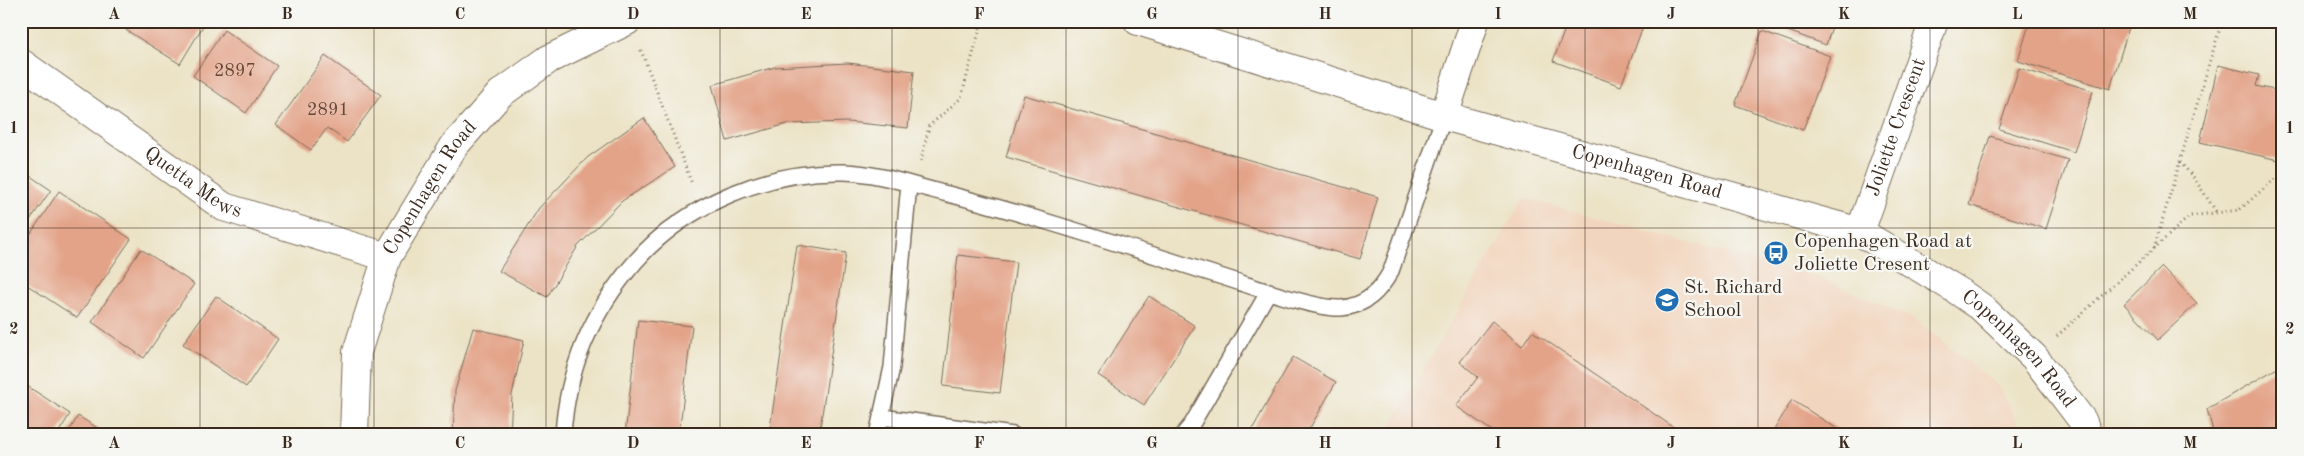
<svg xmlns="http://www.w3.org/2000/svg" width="2304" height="456" font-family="'Old Standard TT',serif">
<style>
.built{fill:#f2d5be}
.building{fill:#e3a388}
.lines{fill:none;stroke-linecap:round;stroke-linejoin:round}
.lane-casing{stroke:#796b59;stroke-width:18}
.street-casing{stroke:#796b59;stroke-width:30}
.secondary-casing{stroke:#796b59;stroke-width:30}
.path{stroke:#796b59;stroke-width:3;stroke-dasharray:1 4;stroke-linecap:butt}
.lane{stroke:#fff;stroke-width:15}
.street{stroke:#fff;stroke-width:28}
.secondary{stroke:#fff;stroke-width:28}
.grid{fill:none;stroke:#3b2a1e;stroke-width:1;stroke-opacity:0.55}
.labels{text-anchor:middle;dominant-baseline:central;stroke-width:4.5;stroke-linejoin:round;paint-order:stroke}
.number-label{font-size:18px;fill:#654838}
.street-label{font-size:20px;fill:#3b2a1e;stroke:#f6f6f2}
.poi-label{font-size:20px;fill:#3b2a1e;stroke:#f6f6f2;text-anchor:start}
.neatline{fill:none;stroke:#3b2a1e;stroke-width:2}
.grid-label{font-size:16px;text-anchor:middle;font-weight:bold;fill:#3b2a1e}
</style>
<rect width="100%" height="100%" fill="#f6f6f2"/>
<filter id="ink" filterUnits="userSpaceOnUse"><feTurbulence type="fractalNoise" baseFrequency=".02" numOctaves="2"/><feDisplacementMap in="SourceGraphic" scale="10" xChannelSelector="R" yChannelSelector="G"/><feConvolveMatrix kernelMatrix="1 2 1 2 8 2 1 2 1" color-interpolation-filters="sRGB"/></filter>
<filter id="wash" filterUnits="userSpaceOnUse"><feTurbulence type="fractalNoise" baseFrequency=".0096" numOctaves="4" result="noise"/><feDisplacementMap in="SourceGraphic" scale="20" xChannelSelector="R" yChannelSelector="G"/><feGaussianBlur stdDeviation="1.12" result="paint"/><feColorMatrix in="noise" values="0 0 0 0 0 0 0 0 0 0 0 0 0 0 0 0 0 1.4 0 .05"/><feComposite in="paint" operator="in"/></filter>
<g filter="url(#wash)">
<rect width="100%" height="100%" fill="#ece3c6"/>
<path class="built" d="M1524,198l299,81 93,41 81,65 28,50h-640z"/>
<g id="blocks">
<path class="building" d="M131,21h75l-26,43 -54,-34z
M1568,21h77l-24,65 -68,-25z
M1761,21h73l-8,24z
M2030,21h101l-21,68 -92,-28z
M224,30l53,36 -31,47 -53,-37z
M1762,31l68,25 -27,74 -68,-25z
M325,56l56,39 -34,47 -20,-14 -16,22 -35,-25z
M848,63l66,8 -6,57 -60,-6 -61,2 -60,17 -15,-56 63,-18z
M2218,65l41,10 -3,11 27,6v69l-83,-19z
M2019,68l74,23 -19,61 -75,-23z
M1024,95l354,102 -18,62 -354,-102z
M644,118l31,49 -53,34 -44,45 -31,51 -48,-26 40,-63 49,-51z
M1990,136l78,24 -22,69 -77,-24z
M21,170l30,20 -30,43z
M59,191l72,48 -54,79 -56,-37v-33z
M797,245l49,8 -27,182h-50z
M141,249l53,35 -50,74 -52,-36z
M958,255l58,7 -16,131 -57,-7z
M2162,267l35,36 -39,37 -34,-36z
M216,296l62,43 -32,48 -63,-43z
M1149,296l46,30 -51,79 -46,-30z
M638,320l54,6 -13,109h-54z
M1492,321l30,25 10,-15 153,104h-187l-42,-29 22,-29 -18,-15z
M473,328l51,12 -12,55 -2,40h-57l2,-44z
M1293,357l43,25 -30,53h-57z
M2283,357v78h-69l-7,-26 72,-42z
M21,382l49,32 -13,21h-36z
M1792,400l55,35h-76z
M78,416l31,19h-42z"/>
</g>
</g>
<g filter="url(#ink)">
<use href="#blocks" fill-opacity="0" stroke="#796b59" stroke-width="1"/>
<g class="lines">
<defs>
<path id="lane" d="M882,417l131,18
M563,435c4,-67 29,-124 73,-174 50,-57 132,-91 208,-89 35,1 70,14 104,22 94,24 188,56 281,85 25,8 89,31 112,29 25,-2 39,-17 50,-37l53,-155
M877,435l15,-68 17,-183
M1183,435l9,-11 77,-133"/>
<g id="street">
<path id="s1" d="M21,63l203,144 163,50"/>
<path d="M1444,116l31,-95"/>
<path id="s2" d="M1860,232l74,-211"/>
</g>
<g id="secondary">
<path id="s3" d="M1138,21l306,95 416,116 95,57 26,18 53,50 48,63 6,15"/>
<path id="s4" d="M354,435l3,-83 30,-95 67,-111 46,-52 49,-35 78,-38"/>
</g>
</defs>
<use href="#lane" class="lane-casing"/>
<use href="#street" class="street-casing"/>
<use href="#secondary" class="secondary-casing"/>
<path class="path" d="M641,50l51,134
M921,161l8,-35 32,-28 21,-77
M2180,162l14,16 23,35
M2154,248l68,-227
M2057,336l133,-120 49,-6 36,-31h8"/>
<use href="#lane" class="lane"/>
<use href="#street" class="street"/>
<use href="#secondary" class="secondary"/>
</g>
</g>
<path class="grid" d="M200,21v414M374,21v414M546,21v414M720,21v414M892,21v414M1066,21v414M1238,21v414M1412,21v414M1585,21v414M1758,21v414M1930,21v414M2104,21v414M21,228h2262"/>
<defs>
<symbol id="bus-disc" viewBox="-11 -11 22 22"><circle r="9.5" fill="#1f6fb2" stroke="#f6f6f2"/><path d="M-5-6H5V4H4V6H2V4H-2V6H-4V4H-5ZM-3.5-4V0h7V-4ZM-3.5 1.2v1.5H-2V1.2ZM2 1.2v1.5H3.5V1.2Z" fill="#fff"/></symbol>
<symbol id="school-disc" viewBox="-11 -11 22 22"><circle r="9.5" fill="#1f6fb2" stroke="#f6f6f2"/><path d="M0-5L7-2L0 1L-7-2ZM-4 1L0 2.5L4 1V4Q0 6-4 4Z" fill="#fff"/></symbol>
</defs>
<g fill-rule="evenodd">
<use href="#bus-disc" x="1762" y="239" width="28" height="28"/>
<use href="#school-disc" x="1653" y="286" width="28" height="28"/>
</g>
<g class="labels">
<g class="number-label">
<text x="235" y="71">2897</text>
<text x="328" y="110">2891</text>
</g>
<g class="street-label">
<text stroke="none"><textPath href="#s2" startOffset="111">Joliette Crescent</textPath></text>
<text stroke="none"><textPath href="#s3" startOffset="531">Copenhagen Road</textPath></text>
<text stroke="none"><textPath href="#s1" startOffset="210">Quetta Mews</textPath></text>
<text stroke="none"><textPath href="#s4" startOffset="264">Copenhagen Road</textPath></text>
<text stroke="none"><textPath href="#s3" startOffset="951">Copenhagen Road</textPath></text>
</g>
<g class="poi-label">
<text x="1794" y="242">Copenhagen Road at<tspan x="1794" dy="23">Joliette Cresent</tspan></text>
<text x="1684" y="288">St. Richard<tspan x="1684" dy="23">School</tspan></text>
</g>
</g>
<rect width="2304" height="456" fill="none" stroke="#f6f6f2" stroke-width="55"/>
<rect x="28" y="28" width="2248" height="400" class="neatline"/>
<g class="grid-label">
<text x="114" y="19">A</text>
<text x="287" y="19">B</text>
<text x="460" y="19">C</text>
<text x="633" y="19">D</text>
<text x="806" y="19">E</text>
<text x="979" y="19">F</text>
<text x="1152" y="19">G</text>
<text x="1325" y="19">H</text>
<text x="1498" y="19">I</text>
<text x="1671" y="19">J</text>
<text x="1844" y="19">K</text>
<text x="2017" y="19">L</text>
<text x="2190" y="19">M</text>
<text x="14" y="133">1</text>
<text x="2290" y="133">1</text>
<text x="14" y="334">2</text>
<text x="2290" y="334">2</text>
<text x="114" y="448">A</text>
<text x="287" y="448">B</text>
<text x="460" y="448">C</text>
<text x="633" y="448">D</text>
<text x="806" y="448">E</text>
<text x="979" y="448">F</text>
<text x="1152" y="448">G</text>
<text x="1325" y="448">H</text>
<text x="1498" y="448">I</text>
<text x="1671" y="448">J</text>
<text x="1844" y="448">K</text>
<text x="2017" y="448">L</text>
<text x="2190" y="448">M</text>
</g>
</svg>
